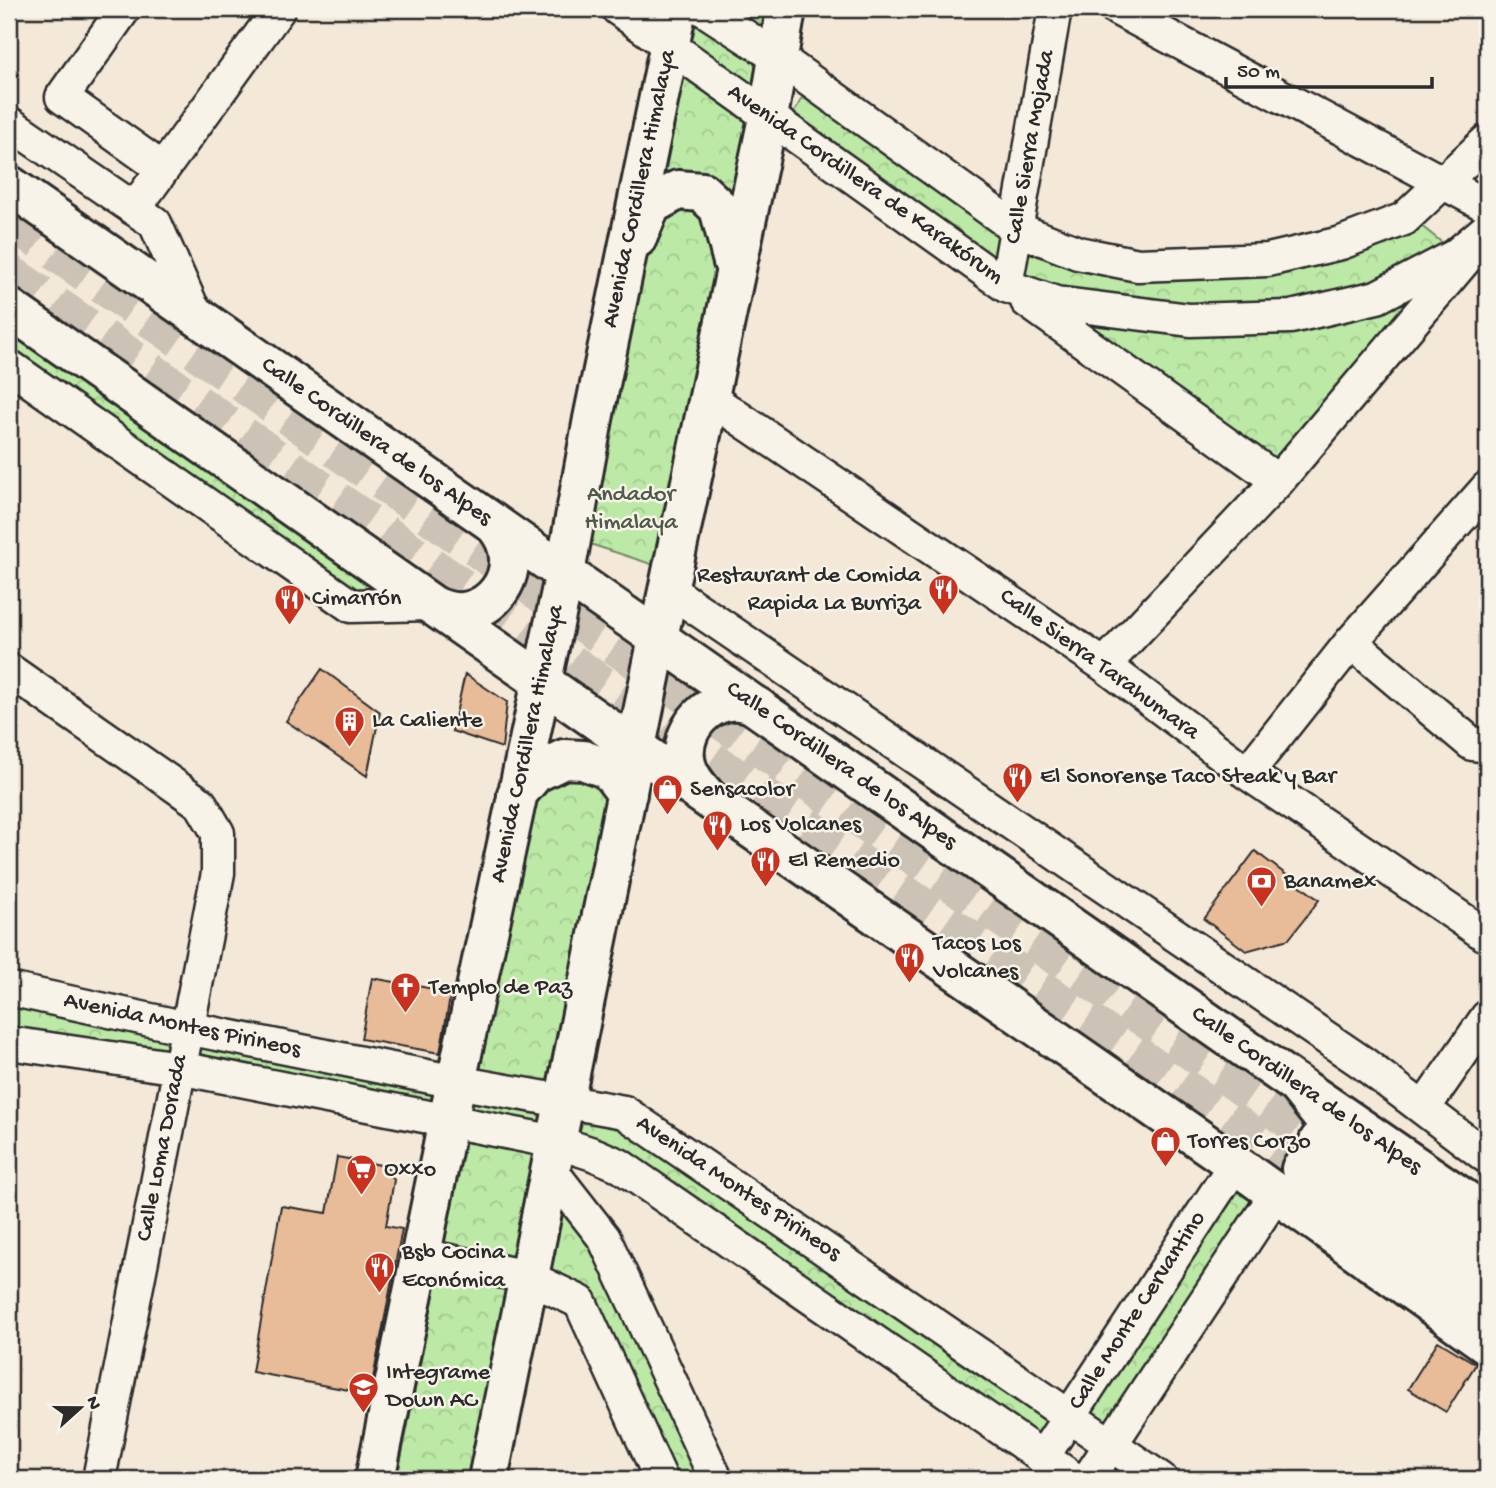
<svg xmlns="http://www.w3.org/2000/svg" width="1496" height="1488" font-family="'Gochi Hand',sans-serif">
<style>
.park{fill:url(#park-crowns);stroke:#748a68;stroke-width:2}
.building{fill:#e9bc99;stroke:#2b2b2b;stroke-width:2}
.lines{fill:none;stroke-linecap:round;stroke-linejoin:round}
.highway-tunnel{stroke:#ccc2b5;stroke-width:38;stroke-dasharray:38 19;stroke-linecap:butt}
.minor-casing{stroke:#2b2b2b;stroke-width:37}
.major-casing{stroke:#2b2b2b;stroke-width:44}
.highway-casing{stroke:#2b2b2b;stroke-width:44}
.minor{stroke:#f7f3e8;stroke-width:32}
.major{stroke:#f7f3e8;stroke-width:38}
.highway{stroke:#f7f3e8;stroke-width:38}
.labels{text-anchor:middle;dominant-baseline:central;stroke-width:5;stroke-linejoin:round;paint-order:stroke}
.street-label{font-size:24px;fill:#2b2b2b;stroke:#f7f3e8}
.park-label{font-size:24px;fill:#4f5a4a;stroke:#f7f3e8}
.poi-label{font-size:24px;fill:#2b2b2b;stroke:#f7f3e8;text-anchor:start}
</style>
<defs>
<pattern id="park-crowns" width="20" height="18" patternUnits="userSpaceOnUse" patternTransform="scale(1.75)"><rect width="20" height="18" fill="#bce9a6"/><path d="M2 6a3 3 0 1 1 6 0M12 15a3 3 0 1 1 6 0" fill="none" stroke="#a2c88f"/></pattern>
</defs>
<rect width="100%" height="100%" fill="#f4e8d8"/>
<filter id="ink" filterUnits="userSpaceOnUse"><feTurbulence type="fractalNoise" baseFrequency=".0143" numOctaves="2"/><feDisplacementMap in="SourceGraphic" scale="14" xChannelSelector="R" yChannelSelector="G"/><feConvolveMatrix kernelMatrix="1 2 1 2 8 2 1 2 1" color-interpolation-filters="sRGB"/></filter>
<g filter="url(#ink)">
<path class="park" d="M694,9h78l-112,558 -76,-25z
M808,87l216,154 243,31 72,-12 62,-24 18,-12 42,34 -186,214 -484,-354z
M9,331l379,265 -34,-3 -345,-244z
M557,777l33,1 26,24 -136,677h-83l138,-689z
M9,989l447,93 -7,38 -440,-77z
M564,1101l60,11 446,303 165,-251 41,30 -165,250 50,35h-73l23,-35 -41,-28 -28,42 -486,-316z
M550,1169l166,310h-55l-81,-177 -52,-25z"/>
<path class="building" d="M322,669l58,43 -13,64 -81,-55z
M465,674l42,28 -5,46 -50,-17z
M1255,851l64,49 -30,39 -43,12 -42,-32z
M372,978l79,14 -11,61 -79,-14z
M337,1157l49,9 8,14 -8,46 16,3 -32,165 -118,-22 29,-166 46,7z
M1438,1341l38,23 -30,48 -38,-23z"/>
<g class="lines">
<path class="highway-tunnel" d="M9,219l1310,922
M9,273l1292,896"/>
<defs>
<path id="minor" d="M124,9l-62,88 101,72
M618,9l388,277 50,17 134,17 101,-3 86,-20 78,-41 32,-27
M703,9l74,48 240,172 61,24 60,12 130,-5 73,-17 63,-24 83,-78
M1117,9l370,197
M9,123l146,100 41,93
M134,209l145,-200
M1006,286l49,-277
M1027,301l251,180
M9,366l342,240 79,-2
M708,397l396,268 143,108 240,163
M668,589l695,474 124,94
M1351,642l121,102 15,2
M1104,665l174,-184 190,-225
M9,670l192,134 17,29v40l-119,606
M1247,773l104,-131 136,-154
M9,989l178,39 269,54 168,30 537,367
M9,1043l170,25 377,74 37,12 26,11 455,314
M1424,1108l63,-91
M550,1169l54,69 112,241
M421,1255l107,22 52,25 81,177
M1042,1458l193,-294
M1088,1479l188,-285"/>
<path id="major" d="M9,185l1287,899 191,131
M637,238l14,-33 27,-15 24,2 17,16 14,54
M9,308l704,494 522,362 252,180
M432,605c53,29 103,-37 62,-81
M517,794l18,-21 29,-14 19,1 25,9 19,25
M707,797c-9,-10 -18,-20 -21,-33 -10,-41 37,-80 73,-56
M375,1479l81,-397 109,-509 28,-154 84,-410
M488,1479l170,-841 110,-520 18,-109"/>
<path id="highway" d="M1296,1084l56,70
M1319,1141l50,38 118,81
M1301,1169l186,131
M1324,1198l47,64"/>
</defs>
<use href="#minor" class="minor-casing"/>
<use href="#major" class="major-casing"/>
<use href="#highway" class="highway-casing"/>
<use href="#minor" class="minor"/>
<use href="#major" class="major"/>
<use href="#highway" class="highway"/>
</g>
</g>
<defs>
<symbol id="restaurant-pin" viewBox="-11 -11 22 30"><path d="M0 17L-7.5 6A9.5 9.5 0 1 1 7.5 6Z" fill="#c8321e" stroke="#f7f3e8"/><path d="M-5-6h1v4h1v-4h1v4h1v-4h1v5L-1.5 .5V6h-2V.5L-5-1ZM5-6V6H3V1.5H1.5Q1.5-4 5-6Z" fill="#fff"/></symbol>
<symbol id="building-pin" viewBox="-11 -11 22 30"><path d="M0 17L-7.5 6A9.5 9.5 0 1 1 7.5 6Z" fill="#c8321e" stroke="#f7f3e8"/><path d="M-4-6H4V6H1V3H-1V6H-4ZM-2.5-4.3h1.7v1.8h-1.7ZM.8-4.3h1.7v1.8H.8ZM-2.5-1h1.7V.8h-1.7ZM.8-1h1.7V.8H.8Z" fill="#fff"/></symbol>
<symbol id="shop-pin" viewBox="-11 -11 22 30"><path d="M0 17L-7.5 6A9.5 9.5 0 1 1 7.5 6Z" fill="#c8321e" stroke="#f7f3e8"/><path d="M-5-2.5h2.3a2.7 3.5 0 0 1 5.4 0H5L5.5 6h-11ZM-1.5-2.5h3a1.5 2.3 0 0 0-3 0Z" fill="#fff"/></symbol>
<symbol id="bank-pin" viewBox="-11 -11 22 30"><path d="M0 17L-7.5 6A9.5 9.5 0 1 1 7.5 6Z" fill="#c8321e" stroke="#f7f3e8"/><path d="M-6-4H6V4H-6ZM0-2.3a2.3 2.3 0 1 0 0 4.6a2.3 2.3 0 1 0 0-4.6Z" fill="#fff"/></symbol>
<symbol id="church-pin" viewBox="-11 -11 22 30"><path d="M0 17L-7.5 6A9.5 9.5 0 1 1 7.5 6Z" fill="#c8321e" stroke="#f7f3e8"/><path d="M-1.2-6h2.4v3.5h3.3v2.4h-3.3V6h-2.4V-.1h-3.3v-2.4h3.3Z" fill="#fff"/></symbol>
<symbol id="supermarket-pin" viewBox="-11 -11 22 30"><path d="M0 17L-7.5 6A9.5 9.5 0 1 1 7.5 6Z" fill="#c8321e" stroke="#f7f3e8"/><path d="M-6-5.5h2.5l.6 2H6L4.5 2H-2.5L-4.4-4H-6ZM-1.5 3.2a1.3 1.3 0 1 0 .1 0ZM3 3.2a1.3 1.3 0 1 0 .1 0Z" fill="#fff"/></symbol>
<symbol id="school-pin" viewBox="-11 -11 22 30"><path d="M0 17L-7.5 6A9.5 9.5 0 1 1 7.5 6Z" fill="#c8321e" stroke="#f7f3e8"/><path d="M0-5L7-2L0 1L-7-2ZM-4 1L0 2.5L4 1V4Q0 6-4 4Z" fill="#fff"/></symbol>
</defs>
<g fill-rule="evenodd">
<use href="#restaurant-pin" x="926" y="572" width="35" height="47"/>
<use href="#restaurant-pin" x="272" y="582" width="35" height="47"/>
<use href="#building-pin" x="332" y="704" width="35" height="47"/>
<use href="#restaurant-pin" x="1000" y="760" width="35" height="47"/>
<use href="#shop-pin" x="650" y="772" width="35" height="47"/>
<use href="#restaurant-pin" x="700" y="808" width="35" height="47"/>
<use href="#restaurant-pin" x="748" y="844" width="35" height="47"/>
<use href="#bank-pin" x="1244" y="864" width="35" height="47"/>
<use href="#restaurant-pin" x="892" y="940" width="35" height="47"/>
<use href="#church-pin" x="388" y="970" width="35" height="47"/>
<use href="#shop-pin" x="1148" y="1124" width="35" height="47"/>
<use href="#supermarket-pin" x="344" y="1152" width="35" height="47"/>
<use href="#restaurant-pin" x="362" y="1250" width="35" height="47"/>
<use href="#school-pin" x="346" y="1370" width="35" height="47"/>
</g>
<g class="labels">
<g class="street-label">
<text transform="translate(1031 147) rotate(-80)">Calle Sierra Mojada</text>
<text transform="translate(865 185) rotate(35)">Avenida Cordillera de Karakórum</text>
<text transform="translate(640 189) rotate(-78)">Avenida Cordillera Himalaya</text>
<text transform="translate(376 442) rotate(35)">Calle Cordillera de los Alpes</text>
<text transform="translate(1099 665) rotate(36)">Calle Sierra Tarahumara</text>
<text transform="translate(528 744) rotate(-78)">Avenida Cordillera Himalaya</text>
<text transform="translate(841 766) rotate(35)">Calle Cordillera de los Alpes</text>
<text transform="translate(182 1026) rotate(12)">Avenida Montes Pirineos</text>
<text transform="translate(1306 1091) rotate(35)">Calle Cordillera de los Alpes</text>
<text transform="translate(163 1148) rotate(-79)">Calle Loma Dorada</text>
<text transform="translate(738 1189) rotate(34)">Avenida Montes Pirineos</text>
<text transform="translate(1138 1311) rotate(-57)">Calle Monte Cervantino</text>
</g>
<g class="park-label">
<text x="631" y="495">Andador<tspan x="631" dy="28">Himalaya</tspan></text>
</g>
<g class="poi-label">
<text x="921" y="576" text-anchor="end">Restaurant de Comida<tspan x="921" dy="28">Rapida La Burriza</tspan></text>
<text x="312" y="599">Cimarrón</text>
<text x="372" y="721">La Caliente</text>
<text x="1040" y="777">El Sonorense Taco Steak y Bar</text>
<text x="690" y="790">Sensacolor</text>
<text x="740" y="825">Los Volcanes</text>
<text x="788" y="861">El Remedio</text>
<text x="1284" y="882">Banamex</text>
<text x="933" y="944">Tacos Los<tspan x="933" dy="28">Volcanes</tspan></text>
<text x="429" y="988">Templo de Paz</text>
<text x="1188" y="1142">Torres Corzo</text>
<text x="384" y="1170">Oxxo</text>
<text x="402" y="1253">Bsb Cocina<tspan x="402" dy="28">Económica</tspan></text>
<text x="386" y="1373">Integrame<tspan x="386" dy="28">Down AC</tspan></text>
</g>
</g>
<rect width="1496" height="1488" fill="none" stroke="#f7f3e8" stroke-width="35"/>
<rect x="18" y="18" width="1461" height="1453" fill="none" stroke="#2b2b2b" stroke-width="2.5" filter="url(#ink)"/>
<g transform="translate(80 1408) rotate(69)" stroke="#f7f3e8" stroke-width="5" paint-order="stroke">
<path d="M0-5L12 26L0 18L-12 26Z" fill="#2b2b2b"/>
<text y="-10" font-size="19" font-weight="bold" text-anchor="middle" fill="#2b2b2b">N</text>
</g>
<path d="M1226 77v10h206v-10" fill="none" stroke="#2b2b2b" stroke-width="3.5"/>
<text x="1237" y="77" font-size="21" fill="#2b2b2b" stroke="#f7f3e8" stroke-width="5" paint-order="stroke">50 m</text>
</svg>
